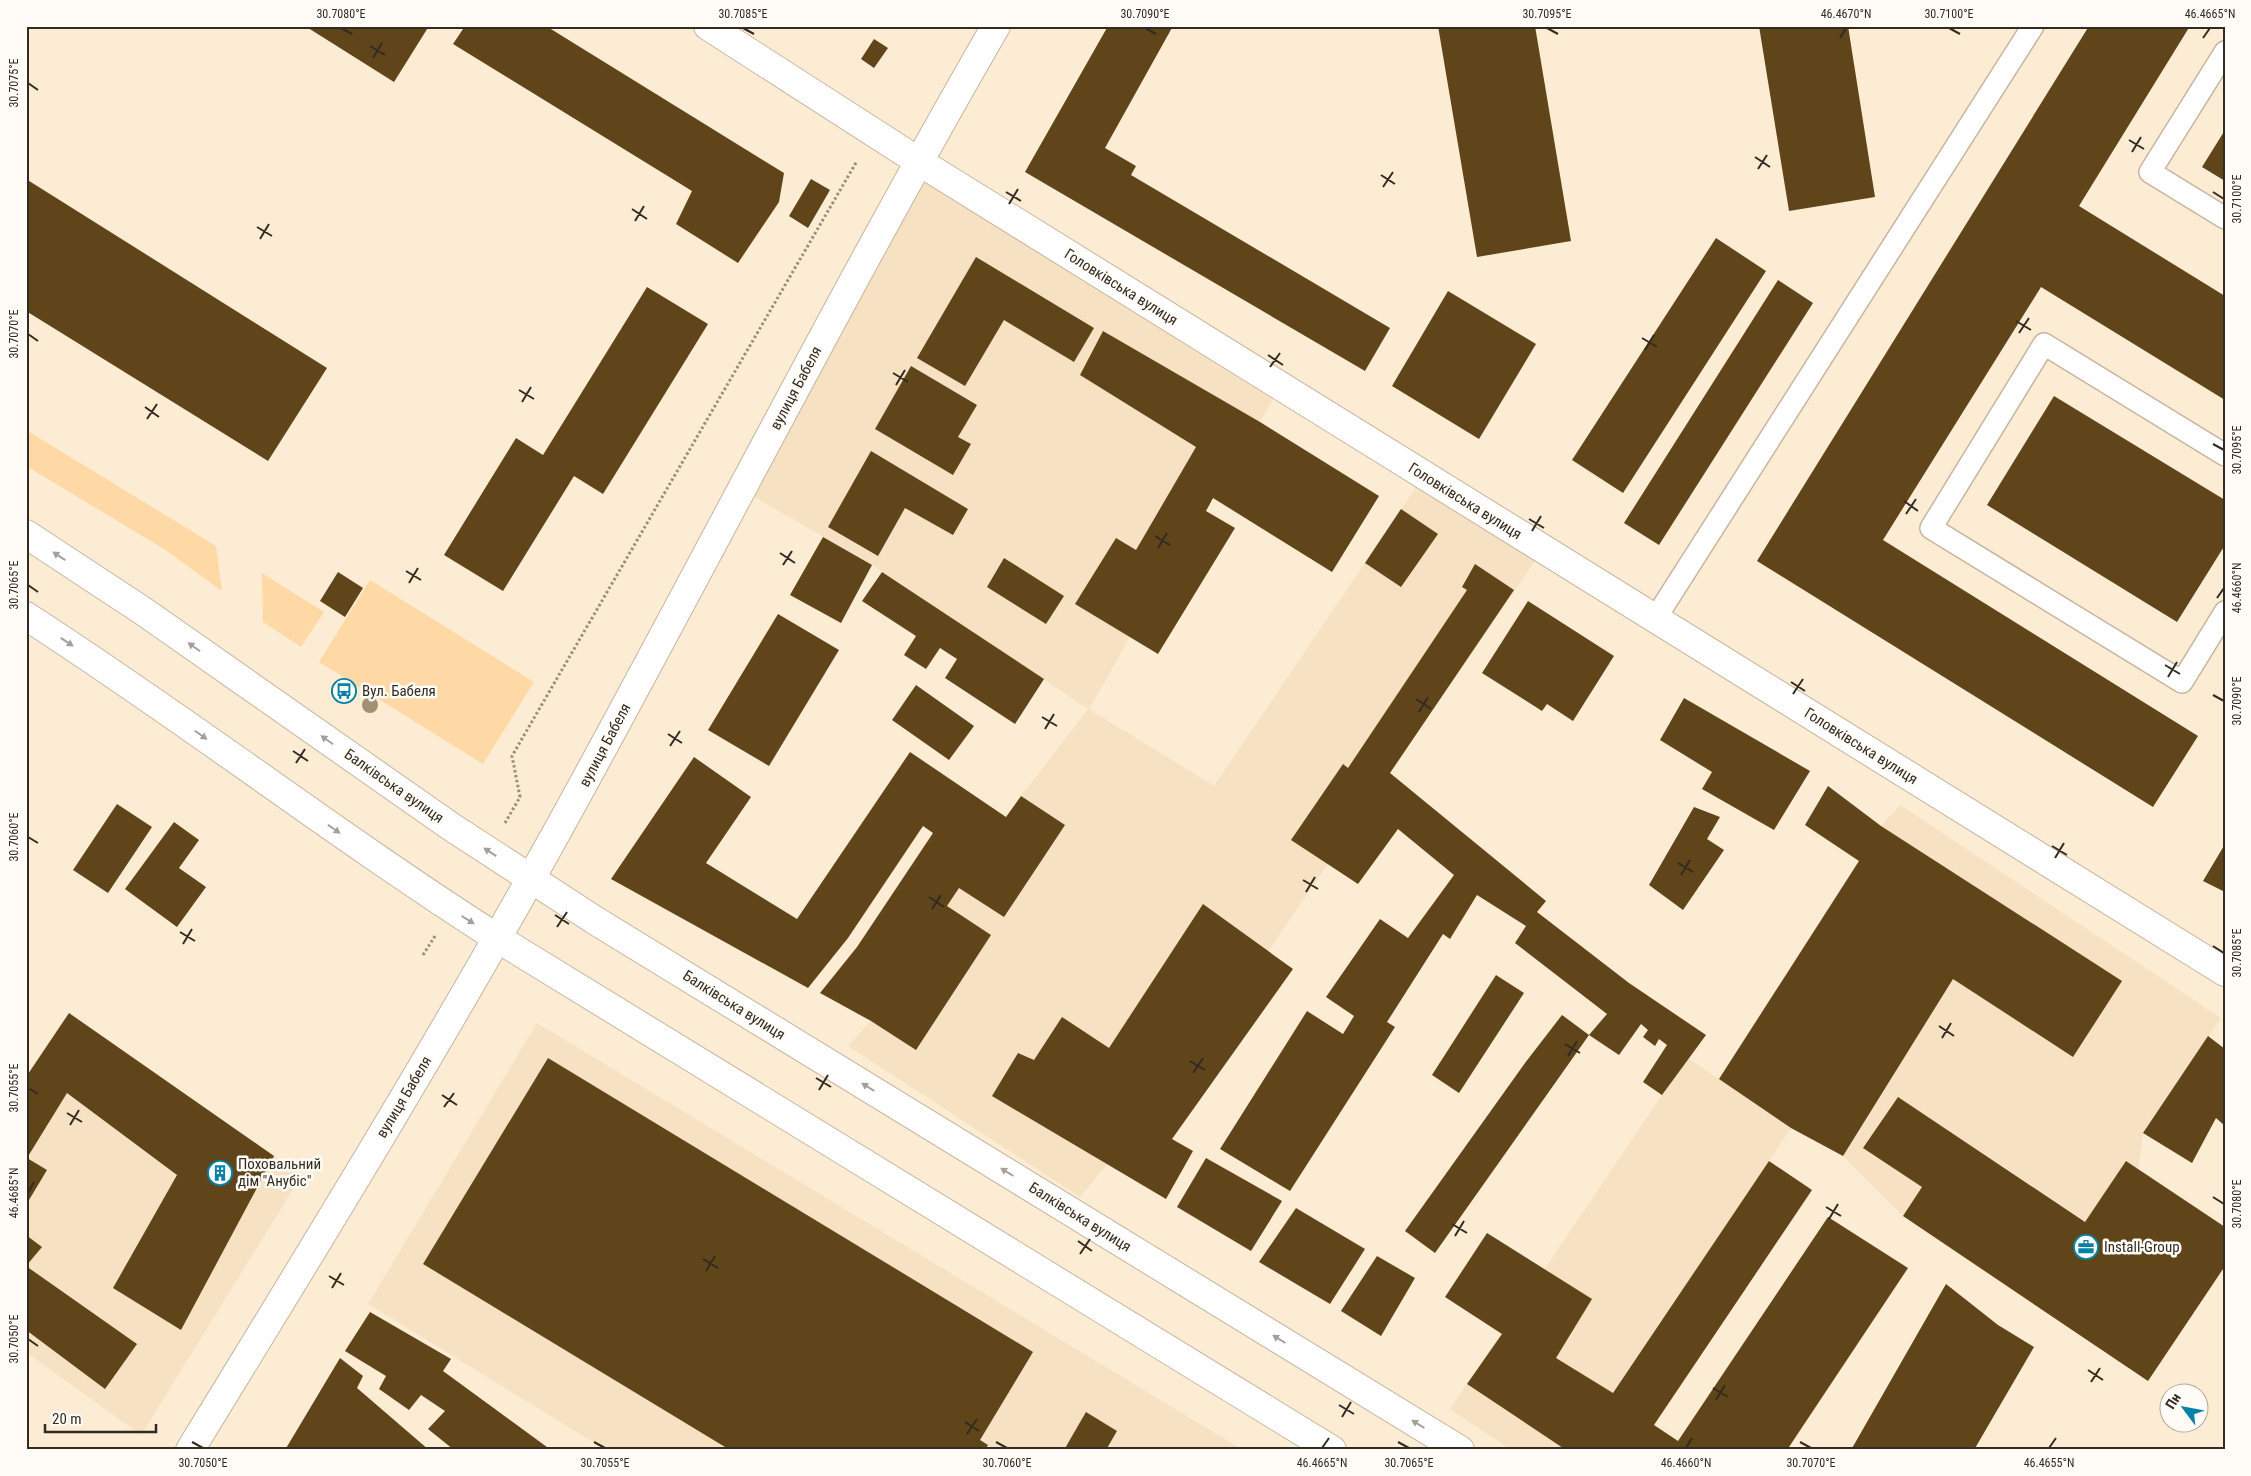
<svg xmlns="http://www.w3.org/2000/svg" width="2251" height="1476" font-family="'Roboto Condensed',sans-serif">
<style>
.built{fill:#f6e1c2}
.green{fill:#fed9a5}
.building{fill:#5f4519}
.lines{fill:none;stroke-linecap:round;stroke-linejoin:round}
.lane-casing{stroke:#c6b69f;stroke-width:24}
.street-casing{stroke:#c6b69f;stroke-width:30}
.primary-casing{stroke:#c6b69f;stroke-width:30}
.path{stroke:#998d7c;stroke-width:3;stroke-dasharray:2.5 2.5;stroke-linecap:butt}
.lane{stroke:#fff;stroke-width:21}
.street{stroke:#fff;stroke-width:28}
.primary{stroke:#fff;stroke-width:28}
.tree{fill:#a38f72}
.oneway{fill:#a3a09c}
.ticks{fill:none;stroke:#322b22;stroke-width:2}
.labels{text-anchor:middle;dominant-baseline:central;stroke-width:5;stroke-linejoin:round;paint-order:stroke}
.street-label{font-size:15px;fill:#322b22;stroke:#fffbf7}
.poi-label{font-size:15px;fill:#322b22;stroke:#fffbf7;text-anchor:start}
.neatline{fill:none;stroke:#322b22;stroke-width:2}
.ticks-label{font-size:12px;text-anchor:middle;fill:#322b22}
</style>
<rect width="100%" height="100%" fill="#fdecd4"/>
<path class="built" d="M919,168l361,220 -150,249 -41,72 125,77 207,-306 118,75 -270,395 -161,213 -28,34 -232,-151 23,-25 150,-225 67,-87 -216,-144 -128,-74z
M1900,805l321,213 -78,115 -5,37 87,96 -77,115 -245,-165 -60,-60 -52,-28 -216,322h-64l-61,-41 237,-351 32,21 162,-253z
M69,1013l233,162 -161,260 -115,-83v-275z
M537,1023l706,427h-637l-238,-146z"/>
<path class="green" d="M26,430l190,116 6,45 -58,-42 -138,-83z
M262,573l62,39 -23,35 -38,-25z
M370,580l164,102 -51,82 -164,-102z"/>
<path class="building" d="M305,26h124l-35,56z
M465,26h81l238,147 -5,29 -41,61 -62,-39 16,-33 -239,-147z
M1108,26h65l-68,122 31,18 -5,9 259,153 -25,43 -340,-199z
M1438,26h97l36,215 -94,16z
M1759,26h89l27,171 -86,14z
M2089,26h101l-111,180 146,90v104l-184,-113 -158,253 315,196 -45,71 -396,-246z
M874,39l14,9 -14,20 -13,-9z
M2225,130v51l-23,-14z
M26,179l301,189 -59,93 -242,-150z
M811,179l19,11 -22,38 -19,-12z
M1716,238l50,33 -143,222 -51,-33z
M976,257l118,71 -20,34 -70,-42 -39,66 -48,-28z
M1778,280l35,23 -154,242 -35,-22z
M647,287l61,37 -105,170 -29,-18 -71,115 -59,-36 72,-117 27,17z
M1448,291l88,53 -57,95 -87,-53z
M1103,331l157,91 119,74 -47,76 -119,-74 -7,13 29,17 -77,126 -83,-50 41,-66 20,12 60,-103 -116,-72z
M911,366l66,39 -19,32 13,7 -18,31 -78,-46z
M2054,396l171,104v45l-48,77 -190,-117z
M871,451l97,58 -15,26 -48,-27 -27,48 -50,-29z
M1401,509l37,25 -37,53 -36,-24z
M823,537l49,28 -31,58 -51,-28z
M1004,558l60,38 -18,28 -59,-37z
M1475,564l39,26 -124,183 156,128 -9,11 92,71 77,52 -44,60 -19,-13 24,-37 -8,-6 -4,7 -12,-9 5,-7 -7,-6 -22,31 -30,-20 18,-21 -92,-71 11,-17 -49,-31 -27,44 -7,-5 -56,88 8,5 -105,164 -70,-42 87,-138 36,23 11,-18 -28,-19 54,-78 28,19 46,-63 -56,-46 -40,55 -67,-44 52,-76 5,4 119,-178 -5,-3z
M338,572l25,16 -18,29 -25,-16z
M882,572l162,107 -29,45 -70,-46 12,-19 -17,-11 -14,21 -22,-14 12,-19 -54,-35z
M1528,601l86,55 -41,65 -26,-17 -5,7 -60,-38z
M778,614l61,36 -70,116 -61,-36z
M916,685l58,41 -25,34 -57,-40z
M1684,698l126,73 -36,59 -72,-41 10,-17 -52,-32z
M910,752l96,65 15,-21 44,29 -61,92 -45,-29 -12,18 44,29 -75,115 -45,-29 -51,-28 37,-46 76,-114 -10,-7 -75,112 -40,50 -197,-109 83,-122 57,40 -45,66 91,56z
M1828,786l53,40 241,155 -49,76 -120,-78 -110,177 -52,-28 -72,-49 140,-218 -54,-36z
M117,804l35,23 -44,66 -35,-23z
M1694,807l26,10 -13,22 17,11 -41,60 -34,-25z
M174,822l25,18 -20,28 27,19 -29,40 -52,-38z
M2225,844v48l-22,-11z
M1203,904l90,65 -121,170 21,12 -27,48 -174,-103 26,-43 16,7 28,-43 47,31z
M1496,975l28,18 -65,100 -27,-18z
M69,1013l205,143 -93,174 -68,-42 64,-113 -110,-82 -40,65 20,12 -21,35v-128z
M1562,1015l27,20 -154,218 -30,-22 120,-168z
M2208,1036l17,13v77l-9,-8 -24,45 -49,-30z
M548,1058l485,294 -53,88 8,5 -3,5h-255l-307,-186z
M1898,1097l187,125 41,-61 99,66v39l-77,115 -245,-165 19,-29 -59,-39z
M1206,1158l76,43 -31,50 -74,-44z
M1769,1161l43,29 -158,235 24,16 150,-224 80,51 -121,182h-221l-99,-66 35,-50 -57,-37 42,-64 105,66 -36,59 57,35z
M1296,1208l69,41 -35,55 -71,-42z
M26,1235l16,12 -16,19 111,78 -32,45 -79,-59z
M1377,1256l38,22 -34,58 -40,-25z
M1946,1284l52,41 36,22 -60,103h-123z
M370,1312l81,47 -8,12 108,79h-97l-26,-21 17,-18 -24,-16 -12,15 -30,-21 7,-13 -41,-25z
M340,1358l23,18 -6,12 72,62h-144z
M1086,1412l31,19 -11,19h-42z"/>
<g class="lines">
<defs>
<path id="lane" d="M2225,52l-75,120 75,46
M2225,455l-181,-111 -113,184 251,154 43,-70
M1655,619l378,-593"/>
<path id="street" d="M708,26l210,135 1307,811
M190,1450c132,-215 264,-430 385,-651 141,-257 274,-519 421,-773"/>
<path id="primary" d="M26,534l117,77 307,215 146,95 864,529
M26,616c160,103 311,220 471,322l835,512"/>
</defs>
<use href="#lane" class="lane-casing"/>
<use href="#street" class="street-casing"/>
<use href="#primary" class="primary-casing"/>
<path class="path" d="M505,823l15,-26 -8,-41 345,-595
M423,955l12,-19"/>
<use href="#lane" class="lane"/>
<use href="#street" class="street"/>
<use href="#primary" class="primary"/>
</g>
<circle class="tree" cx="370" cy="705" r="8"/>
<defs><path id="oneway-solid" d="M-6-.8H1V-3.2L6.5 0L1 3.2V.8H-6Z" transform="scale(1.25)"/></defs>
<g class="oneway">
<use href="#oneway-solid" transform="translate(59 556) rotate(-147)"/>
<use href="#oneway-solid" transform="translate(67 642) rotate(33)"/>
<use href="#oneway-solid" transform="translate(194 647) rotate(-145)"/>
<use href="#oneway-solid" transform="translate(201 735) rotate(35)"/>
<use href="#oneway-solid" transform="translate(327 740) rotate(-145)"/>
<use href="#oneway-solid" transform="translate(334 829) rotate(35)"/>
<use href="#oneway-solid" transform="translate(490 852) rotate(-147)"/>
<use href="#oneway-solid" transform="translate(468 920) rotate(32)"/>
<use href="#oneway-solid" transform="translate(868 1087) rotate(-148)"/>
<use href="#oneway-solid" transform="translate(1007 1172) rotate(-148)"/>
<use href="#oneway-solid" transform="translate(1279 1339) rotate(-148)"/>
<use href="#oneway-solid" transform="translate(1418 1424) rotate(-148)"/>
</g>
<path class="ticks" d="M341,28l11,6M743,28l11,6M1145,28l11,6M1547,28l11,6M1949,28l11,6M1840,38l6,-10M2203,38l7,-10M370,46l15,9M373,58l9,-15M28,83l10,7M2129,140l15,9M2132,152l9,-15M1755,157l15,10M1758,169l9,-14M1381,175l14,9M1383,187l10,-15M1006,192l15,9M2213,192l11,7M1009,204l9,-15M632,209l15,10M635,221l9,-15M257,227l15,9M260,239l9,-15M2016,321l15,9M2019,333l10,-15M28,334l10,7M1642,338l15,9M1645,350l9,-15M1268,355l15,10M1270,367l10,-14M893,373l15,9M896,385l9,-15M519,390l15,9M522,402l9,-15M145,407l14,10M147,419l10,-15M2213,444l11,6M1904,501l14,10M1906,514l10,-15M1529,519l15,9M1532,531l9,-15M1155,536l15,9M1158,548l9,-15M780,553l15,10M783,565l9,-14M406,571l15,9M409,583l9,-15M28,585l10,7M2217,598l7,-10M2165,665l15,9M2168,677l9,-15M1791,682l14,9M1793,694l10,-15M2213,695l11,6M1416,699l15,10M1419,712l9,-15M1042,717l15,9M1045,729l9,-15M668,734l14,9M670,746l10,-15M293,751l15,10M296,763l9,-14M28,837l10,6M2052,846l15,9M2055,858l9,-15M1678,863l15,9M1681,875l9,-15M1303,880l15,9M1306,892l9,-15M929,897l15,10M932,909l9,-14M555,915l14,9M557,927l10,-15M180,932l15,9M183,944l9,-15M2213,946l11,7M1939,1026l15,10M1942,1038l9,-15M1565,1044l15,9M1568,1056l9,-15M1190,1061l15,9M1193,1073l10,-15M816,1078l15,9M28,1088l10,6M819,1090l9,-15M442,1095l15,10M444,1107l10,-14M67,1113l15,9M70,1125l9,-15M28,1193l6,-11M2213,1197l11,7M1826,1207l15,9M1829,1219l9,-15M1452,1224l15,9M1455,1236l9,-15M1078,1241l14,10M1080,1254l10,-15M703,1259l15,9M706,1271l9,-15M329,1276l15,9M332,1288l9,-15M28,1339l10,7M2088,1370l15,10M2091,1382l9,-14M1713,1388l15,9M1716,1400l9,-15M1339,1405l15,9M1342,1417l9,-15M965,1422l14,9M967,1434l10,-15M192,1442l11,6M594,1442l11,6M996,1442l11,6M1398,1442l11,6M1800,1442l11,6M1322,1448l7,-10M1686,1448l6,-10M2049,1448l7,-10"/>
<defs>
<symbol id="bus-ring" viewBox="-11 -11 22 22"><circle r="9.5" fill="#fffbf7" stroke="#0582a7" stroke-width="1.5"/><path d="M-5-6H5V4H4V6H2V4H-2V6H-4V4H-5ZM-3.5-4V0h7V-4ZM-3.5 1.2v1.5H-2V1.2ZM2 1.2v1.5H3.5V1.2Z" fill="#0582a7"/></symbol>
<symbol id="building-ring" viewBox="-11 -11 22 22"><circle r="9.5" fill="#fffbf7" stroke="#0582a7" stroke-width="1.5"/><path d="M-4-6H4V6H1V3H-1V6H-4ZM-2.5-4.3h1.7v1.8h-1.7ZM.8-4.3h1.7v1.8H.8ZM-2.5-1h1.7V.8h-1.7ZM.8-1h1.7V.8H.8Z" fill="#0582a7"/></symbol>
<symbol id="office-ring" viewBox="-11 -11 22 22"><circle r="9.5" fill="#fffbf7" stroke="#0582a7" stroke-width="1.5"/><path d="M-6-3h4V-5.5h4V-3h4V5H-6ZM-1-4.5V-3h2v-1.5ZM-6 0V1H6V0Z" fill="#0582a7"/></symbol>
</defs>
<g fill-rule="evenodd">
<use href="#bus-ring" x="330" y="677" width="28" height="28"/>
<use href="#building-ring" x="206" y="1159" width="28" height="28"/>
<use href="#office-ring" x="2072" y="1233" width="28" height="28"/>
</g>
<g class="labels">
<g class="street-label">
<text transform="translate(1121 287) rotate(32)">Головківська вулиця</text>
<text transform="translate(796 388) rotate(-62)">вулиця Бабеля</text>
<text transform="translate(1465 501) rotate(32)">Головківська вулиця</text>
<text transform="translate(605 745) rotate(-62)">вулиця Бабеля</text>
<text transform="translate(1861 746) rotate(32)">Головківська вулиця</text>
<text transform="translate(394 786) rotate(35)">Балківська вулиця</text>
<text transform="translate(734 1005) rotate(32)">Балківська вулиця</text>
<text transform="translate(404 1097) rotate(-59)">вулиця Бабеля</text>
<text transform="translate(1080 1217) rotate(32)">Балківська вулиця</text>
</g>
<g class="poi-label">
<text x="362" y="691">Вул. Бабеля</text>
<text x="238" y="1164">Поховальний<tspan x="238" dy="17">дім "Анубіс"</tspan></text>
<text x="2104" y="1247">Install-Group</text>
</g>
</g>
<rect width="2251" height="1476" fill="none" stroke="#fffbf7" stroke-width="55"/>
<g transform="translate(2184 1408) rotate(302)"><circle r="24" fill="#fffbf7" stroke="#ada8a2"/>
<path d="M0-4L9 19L0 12L-9 19Z" fill="#0582a7"/>
<text y="-8" font-size="14" font-weight="bold" text-anchor="middle" fill="#322b22">Пн</text>
</g>
<path d="M45 1424v8h111v-8" fill="none" stroke="#322b22" stroke-width="2.5"/>
<text x="52" y="1424" font-size="15" fill="#322b22" stroke="#fffbf7" stroke-width="4" paint-order="stroke">20 m</text>
<rect x="28" y="28" width="2196" height="1420" class="neatline"/>
<g class="ticks-label">
<text x="341" y="18">30.7080°E</text>
<text x="743" y="18">30.7085°E</text>
<text x="1145" y="18">30.7090°E</text>
<text x="1547" y="18">30.7095°E</text>
<text x="1846" y="18">46.4670°N</text>
<text x="1949" y="18">30.7100°E</text>
<text x="2210" y="18">46.4665°N</text>
<text transform="translate(14 83) rotate(-90)" y="4">30.7075°E</text>
<text transform="translate(2237 199) rotate(-90)" y="4">30.7100°E</text>
<text transform="translate(14 334) rotate(-90)" y="4">30.7070°E</text>
<text transform="translate(2237 450) rotate(-90)" y="4">30.7095°E</text>
<text transform="translate(14 585) rotate(-90)" y="4">30.7065°E</text>
<text transform="translate(2237 588) rotate(-90)" y="4">46.4660°N</text>
<text transform="translate(2237 701) rotate(-90)" y="4">30.7090°E</text>
<text transform="translate(14 837) rotate(-90)" y="4">30.7060°E</text>
<text transform="translate(2237 953) rotate(-90)" y="4">30.7085°E</text>
<text transform="translate(14 1088) rotate(-90)" y="4">30.7055°E</text>
<text transform="translate(14 1193) rotate(-90)" y="4">46.4685°N</text>
<text transform="translate(2237 1204) rotate(-90)" y="4">30.7080°E</text>
<text transform="translate(14 1339) rotate(-90)" y="4">30.7050°E</text>
<text x="203" y="1467">30.7050°E</text>
<text x="605" y="1467">30.7055°E</text>
<text x="1007" y="1467">30.7060°E</text>
<text x="1322" y="1467">46.4665°N</text>
<text x="1409" y="1467">30.7065°E</text>
<text x="1686" y="1467">46.4660°N</text>
<text x="1811" y="1467">30.7070°E</text>
<text x="2049" y="1467">46.4655°N</text>
</g>
</svg>
